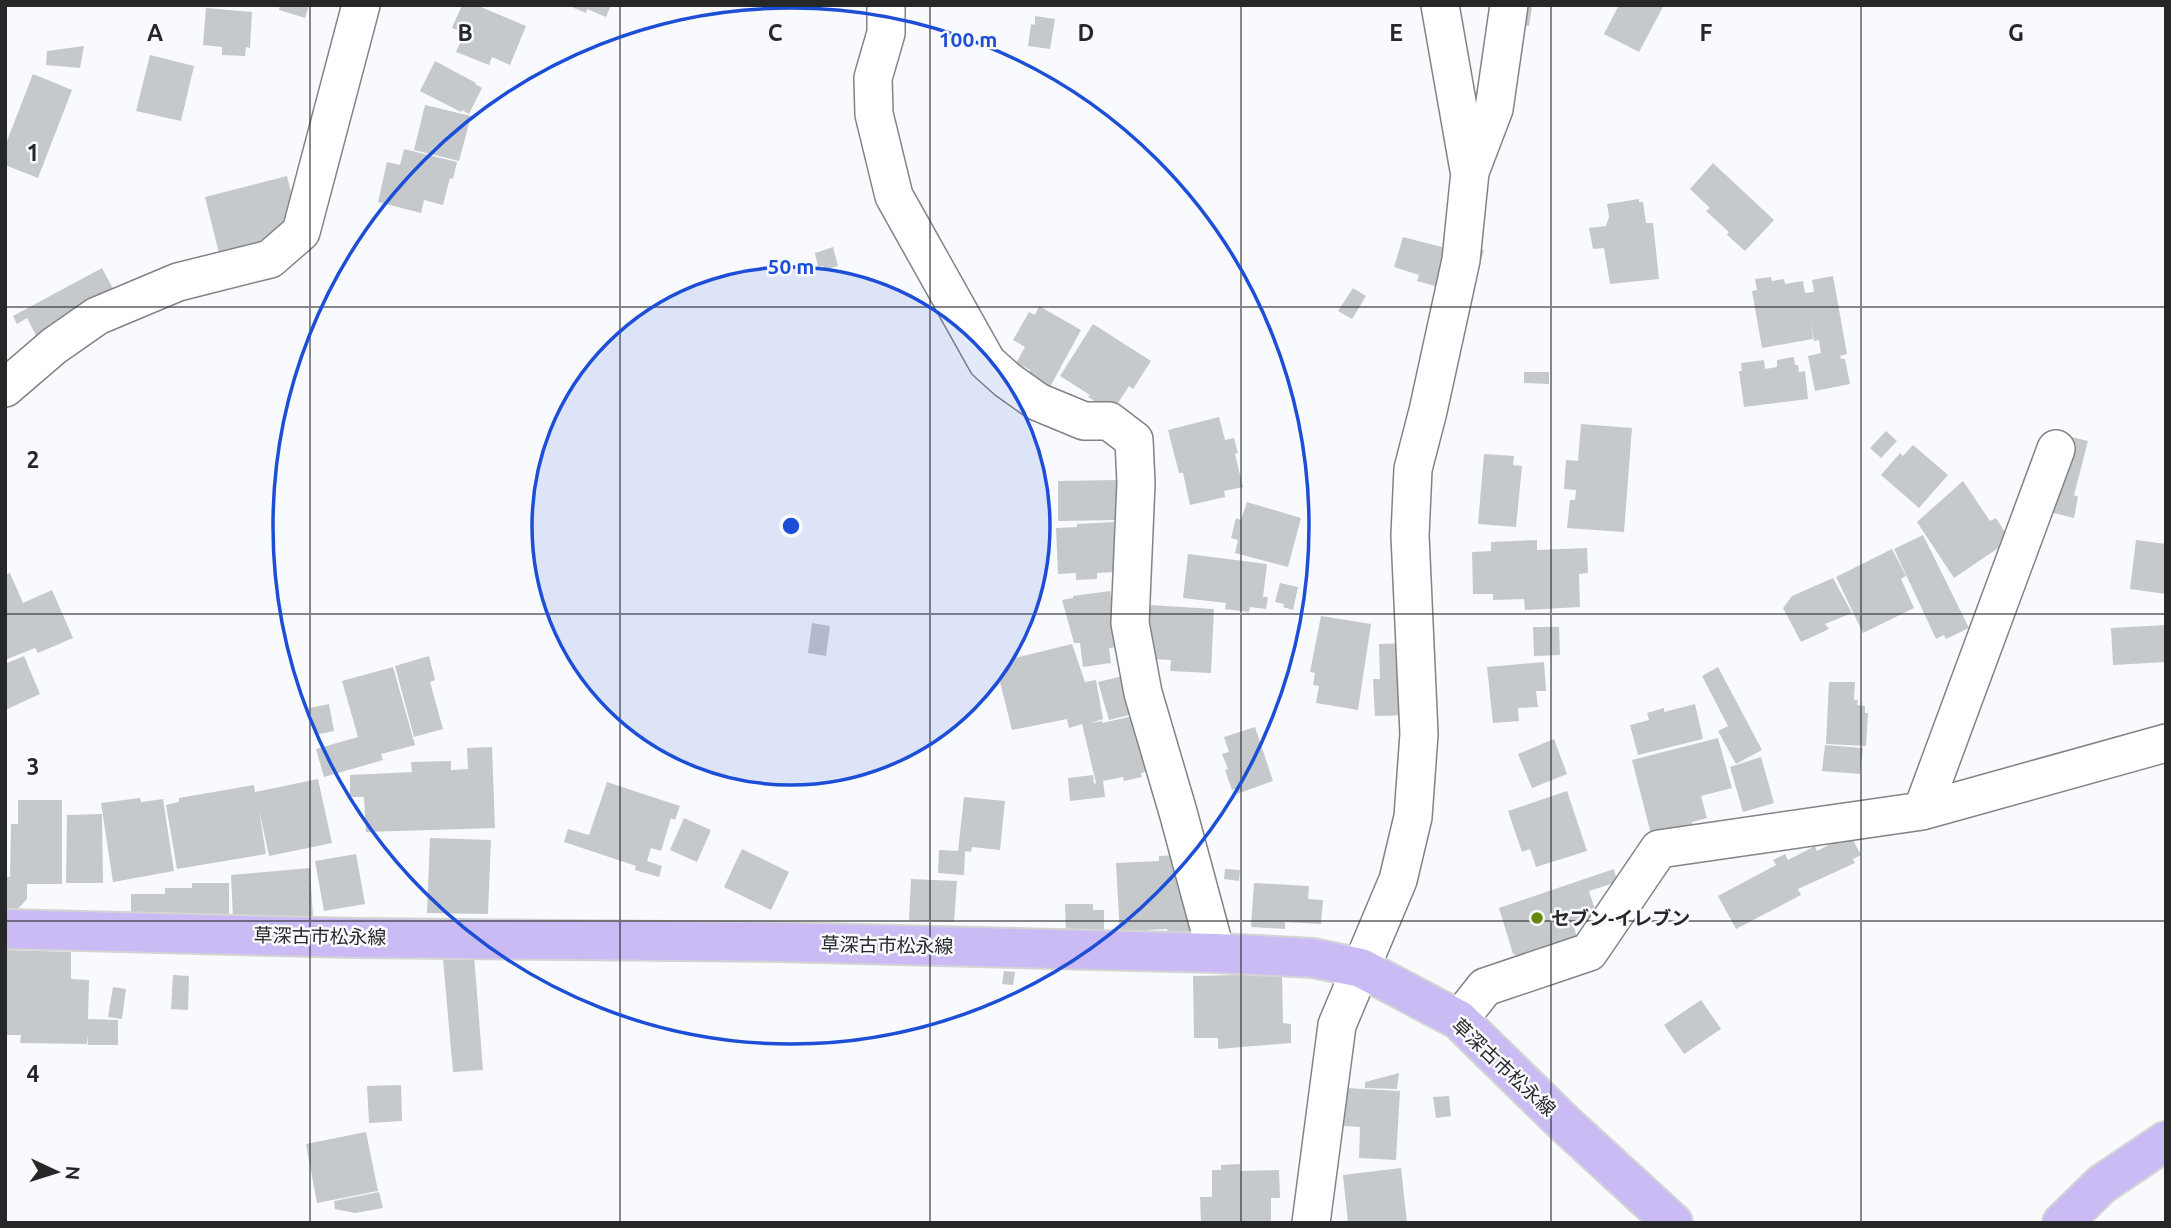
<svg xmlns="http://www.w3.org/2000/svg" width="2171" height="1228" font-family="Ubuntu,'Noto Sans JP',sans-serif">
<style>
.building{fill:#c6c9cb}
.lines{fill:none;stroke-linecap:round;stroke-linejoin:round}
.minor-casing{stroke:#828386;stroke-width:40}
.major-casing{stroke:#d4d4d4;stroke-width:42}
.minor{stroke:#fff;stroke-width:37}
.major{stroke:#cbbbf5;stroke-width:38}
.grid{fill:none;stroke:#262728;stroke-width:2;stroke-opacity:0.55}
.ring{fill:none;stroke:#1d4ed8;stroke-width:3.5}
.poi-dot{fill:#64880b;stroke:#f8fafd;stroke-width:2.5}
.labels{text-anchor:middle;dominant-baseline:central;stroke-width:5;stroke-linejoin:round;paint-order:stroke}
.poi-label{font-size:19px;font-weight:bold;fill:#262728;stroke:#f8fafd;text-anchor:start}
.street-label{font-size:19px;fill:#262728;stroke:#f8fafd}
.grid-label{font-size:23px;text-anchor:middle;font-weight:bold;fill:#262728;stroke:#f8fafd;stroke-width:5;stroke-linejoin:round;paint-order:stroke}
.centre{fill:#1d4ed8;stroke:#f8fafd;stroke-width:3.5}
.ring-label{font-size:21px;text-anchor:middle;font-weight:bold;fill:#1d4ed8;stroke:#f8fafd;stroke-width:5;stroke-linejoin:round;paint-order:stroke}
</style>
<rect width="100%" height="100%" fill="#f8fafd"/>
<path class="building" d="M280,5h29l-4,13 -26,-8z
M462,5h14l50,21 -16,39 -18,-8 -3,8 -33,-13 8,-19 -12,-5z
M567,5h44l-5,12 -19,-8 -1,4z
M1523,5l9,2 -3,19 -13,-2z
M1619,5h45l-25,47 -35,-18z
M206,8l46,4 -2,36 -4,-1 -1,9 -23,-1v-8l-19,-2z
M1035,16l20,3 -5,30 -22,-3 3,-22 4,1z
M84,46l-4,22 -34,-3 1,-14z
M150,55l44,11 -13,55 -45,-10z
M435,61l41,22 -1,1 7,4 -13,26 -7,-4 -1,2 -41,-21z
M33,74l39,16 -34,88 -33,-13v-19z
M425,105l46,11 -12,45 -45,-11z
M404,149l53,13 -4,17 -3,-1 -7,27 -19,-5 -3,13 -43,-11 9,-40 13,3z
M1713,163l61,57 -29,31 -18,-16 2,-3 -23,-21 4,-3 -20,-19z
M287,176l14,56 -82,21 -14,-56z
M1639,199v3h4l3,21h7l6,56 -49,5 -6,-36 -11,1 -4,-21 17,-2 3,-9 -2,-13z
M1403,237l55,14 9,-6 17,5 -14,46 -53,-15 2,-6 -25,-8z
M833,247l5,19 -14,4 -1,-4 -5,1 -3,-14z
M102,268l16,30 -69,63 -22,-43 -10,6 -4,-8z
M1833,276l14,78 -7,2 1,3h4l5,25 -35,7 -7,-35 13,-3 -2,-13 -5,1 -3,-19 2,17 -51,9 -10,-57 5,-1 -2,-11 16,-2 1,4 12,-2 1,5 18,-3 2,12 9,-1 -2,-12z
M1353,288l13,8 -14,23 -14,-8z
M1039,306l42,24 -31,57 -22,-13 2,-4 -14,-7 9,-16 -12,-7 16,-28 6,3z
M1093,324l58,37 -18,28 -4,-3 -17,26 -24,-15 2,-2 -30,-19z
M1794,357l1,8h3l1,7 6,-1 3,28 -64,8 -5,-36h3l-1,-8 23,-3 1,9 12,-2v-7z
M1524,372h25v12l-25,-1z
M1219,417l6,23 9,-2 4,15 -3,1 8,33 -19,4 1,6 -35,8 -7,-32h-4l-11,-43z
M1581,424l51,4 -8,104 -57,-4 3,-28h5l1,-10 -12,-1 2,-29 12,1z
M1886,431l11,10 -16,17 -11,-10z
M2051,432l37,9 -14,54 4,2 -4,21 -41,-10z
M1913,445l35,30 -29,33 -38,-33 19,-22 3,3z
M1484,454l30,2 -1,9 9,1 -6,61 -38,-3z
M1118,480l1,40 -61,1v-40z
M1963,481l27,40 6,-3 14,22 -56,38 -37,-56z
M1247,502l54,16 -13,49 -53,-14 3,-13 -7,-2 5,-20 5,2z
M1114,522l2,50 -19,1v6l-21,1v-7l-18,1 -2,-46 21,-1v-3z
M1923,535l46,93 -23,11 -2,-4 -8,4 -42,-90z
M1537,540v10l50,-2 1,25 -9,1 1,33 -55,3 -1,-11 -31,1v-6h-20l-1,-42 19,-1v-9z
M2136,540l30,4v50l-36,-5z
M1892,549l14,27 -5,3 13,29 -51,25 -27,-56z
M1188,554l79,10 -4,33h5l-2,12 -16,-2 -1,5 -24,-3 1,-6 -43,-5z
M10,573l13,30 29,-13 21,48 -35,15 -3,-5 -30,12v-85z
M1833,578l19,35 -27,11 4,5 -28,13 -18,-34 9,-12z
M1280,583l18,4 -5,23 -10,-3 1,-3 -9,-2z
M1110,591l9,56 -10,1 2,15 -28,4 -3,-24h-6l-12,-43 11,-2v-2z
M1149,605l65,4 -3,64 -41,-2 1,-11 -20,-1 -5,-6z
M1321,616l50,8 -13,86 -42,-7 3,-17 -6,-1 2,-12 -5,-1z
M812,623l18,3 -4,30 -18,-3z
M2166,625v37l-53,3 -2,-37z
M1533,627h26l1,28 -26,1z
M1412,643l3,72 -40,1 -2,-37h7l-1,-35z
M1072,644l13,38 11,-2 7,39 -12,4 11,-2v2l31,-7 18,54 -10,3 1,4 -18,4 -1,-4 -20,4 2,16 -35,4 -2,-23 25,-3 1,9 2,-1 -14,-59 -13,4 -2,-9 -55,11 -12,-48 15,-24z
M24,656l16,38 -35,16v-46z
M429,656l6,24 -5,2 13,47 -29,8 -19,-71z
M1544,662l2,29h-10l2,16 -20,1 1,13 -26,2 -6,-56z
M393,667l22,78 -34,9 2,6 -59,17 -8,-28 42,-12 -16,-56z
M1718,667l44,83 -26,14 -18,-33 10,-5 -26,-50z
M1123,676l10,38 -24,6 -11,-38z
M1829,682h26l-1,18h4l-1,5 8,1v7h3l-2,33 -40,-2z
M329,704l5,27 -19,4 -5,-27z
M1695,704l8,35 -65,16 -8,-30 19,-5 -2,-7 17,-5v4z
M1255,727l18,54 -36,13 -2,-5 -3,1 -7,-20 3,-1 -6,-15 7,-2 -5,-15z
M1718,738l14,50 -31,8 6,22 -15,4 2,6 -42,10 -20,-78z
M1554,739l13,35 -35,14 -14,-34z
M1825,745l38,3 -3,26 -38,-3z
M492,747l3,81 -129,4 -2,-35h-14v-22l62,-3 -1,-10 40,-1v9l17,-1 -1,-21z
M1761,757l13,46 -31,9 -13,-45z
M318,779l14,64 -63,13 -10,-46 7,44 -89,15 -11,-64 13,-3v-4l75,-13 1,7z
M607,782l73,24 -5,14 -4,-2 -10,33 -10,-3 -4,13 15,5 -3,11 -24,-7 1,-4 -72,-24 4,-13 21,6z
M1567,791l20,60 -51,16 -6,-18 -8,3 -14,-41z
M964,797l41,4 -5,49 -28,-3 -1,5 -6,-1 -1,24 -26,-2 1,-23 19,1z
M140,798l1,4 22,-3 11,72 -61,11 -12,-79z
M18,800h44v84h-35v15l-12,13h-10v-35h5l1,-53h7z
M102,814l1,69h-37l1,-68z
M684,818l27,12 -14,32 -27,-12z
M1851,836l10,19 -8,4 2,4 -57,26 3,6 -65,34 -18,-33 58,-31 -3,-5 12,-6 3,6 27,-14 2,5 25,-13z
M430,838l61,2 -3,74 -61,-1z
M742,849l47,23 -18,38 -47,-23z
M356,854l9,50 -41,7 -9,-50z
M1178,855l11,31 3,49 -24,1 -1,-7 -19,1 1,3 -29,2 -4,-72 43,-2v-5z
M310,868l3,49 -80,2 -2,-44z
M1225,869l15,1 -1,11 -15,-2z
M1614,869l3,13 -28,9 9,28 -24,8 4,14 -53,17 -12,-4 -14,-46z
M911,879l46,2 -3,41 -45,-2z
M192,883h37v32h-98v-21h34v-6h27z
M1254,883l55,3 -1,13 15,1 -2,24 -36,-2v7l-34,-2z
M1065,904h28v6h11v23l-38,1z
M5,950l66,2v27l18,1 -1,39 30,1v25h-30v-11l-1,10 -67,-1 1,-8h-16z
M474,955l9,115 -30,2 -10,-113z
M1004,971l11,1 -2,13 -11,-1z
M1282,974l1,49 8,1v19l-73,6v-11h-24l-1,-62z
M173,975l16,1 -1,34 -17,-1z
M113,987l13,2 -4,30 -14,-2z
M1701,1000l20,29 -37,25 -20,-29z
M1399,1073l-2,16 -32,-1v-6z
M401,1085l1,36 -33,2 -2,-37z
M1346,1088l54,3 -4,69 -37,-2 1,-31 -16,-1z
M1449,1096l2,20 -15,2 -3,-21z
M366,1132l12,59 -61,12 -11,-59z
M1240,1164v7l39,-1 1,28h-9v25h-70l-1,-26h12v-27h9v-5z
M1401,1168l6,55h-59l-5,-48z
M379,1192l4,16 -28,5 -20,-4 -1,-8z"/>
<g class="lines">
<defs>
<path id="minor" d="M886,5v28l-13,45 1,36 20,82 93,166 20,18 31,22 46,19h25l25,19 2,43 -6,140 13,70 35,119 38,141
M1440,5l29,165
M5,388l49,-42 43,-30 81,-34 92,-23 31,-27 60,-227
M1922,811l134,-362
M1459,1020l26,-33 104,-35 70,-103 263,-38 244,-68
M1311,1223l26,-198 61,-145 15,-63 6,-83 -9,-199 3,-66 15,-58 33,-151 9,-88 24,-63 15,-104"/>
<path id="major" d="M5,929l349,9 425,4 437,11 97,5 48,10 98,52 104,102 110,101
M2062,1223l40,-39 64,-43"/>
</defs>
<use href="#minor" class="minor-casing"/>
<use href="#major" class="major-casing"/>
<use href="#minor" class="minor"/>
<use href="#major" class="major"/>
</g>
<path class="grid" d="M310,5v1218M620,5v1218M930,5v1218M1241,5v1218M1551,5v1218M1861,5v1218M5,307h2161M5,614h2161M5,921h2161"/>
<circle cx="791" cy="526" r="259" fill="#1d4ed8" fill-opacity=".12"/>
<g class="ring">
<circle cx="791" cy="526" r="259"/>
<circle cx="791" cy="526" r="518"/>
</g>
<circle class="poi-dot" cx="1537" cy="918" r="7"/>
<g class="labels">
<g class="poi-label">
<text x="1551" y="918">セブン-イレブン</text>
</g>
<g class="street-label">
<text transform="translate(320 936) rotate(1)">草深古市松永線</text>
<text transform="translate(887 945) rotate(1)">草深古市松永線</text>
<text transform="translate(1504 1067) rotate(43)">草深古市松永線</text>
</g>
</g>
<g class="grid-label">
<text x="155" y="41">A</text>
<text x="465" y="41">B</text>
<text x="775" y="41">C</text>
<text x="1086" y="41">D</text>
<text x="1396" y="41">E</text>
<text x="1706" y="41">F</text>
<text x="2016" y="41">G</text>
<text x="33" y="161">1</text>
<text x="33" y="468">2</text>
<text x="33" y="775">3</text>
<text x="33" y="1082">4</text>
</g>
<circle cx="791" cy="526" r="10" class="centre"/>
<g class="ring-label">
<text x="968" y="47">100 m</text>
<text x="791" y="274">50 m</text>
</g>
<rect width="2171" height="1228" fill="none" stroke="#262728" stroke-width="14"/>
<g transform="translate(56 1172) rotate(94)" stroke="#f8fafd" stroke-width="5" paint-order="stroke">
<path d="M0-5L12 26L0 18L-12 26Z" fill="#262728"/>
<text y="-10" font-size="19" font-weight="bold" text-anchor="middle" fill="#262728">N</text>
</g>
</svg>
